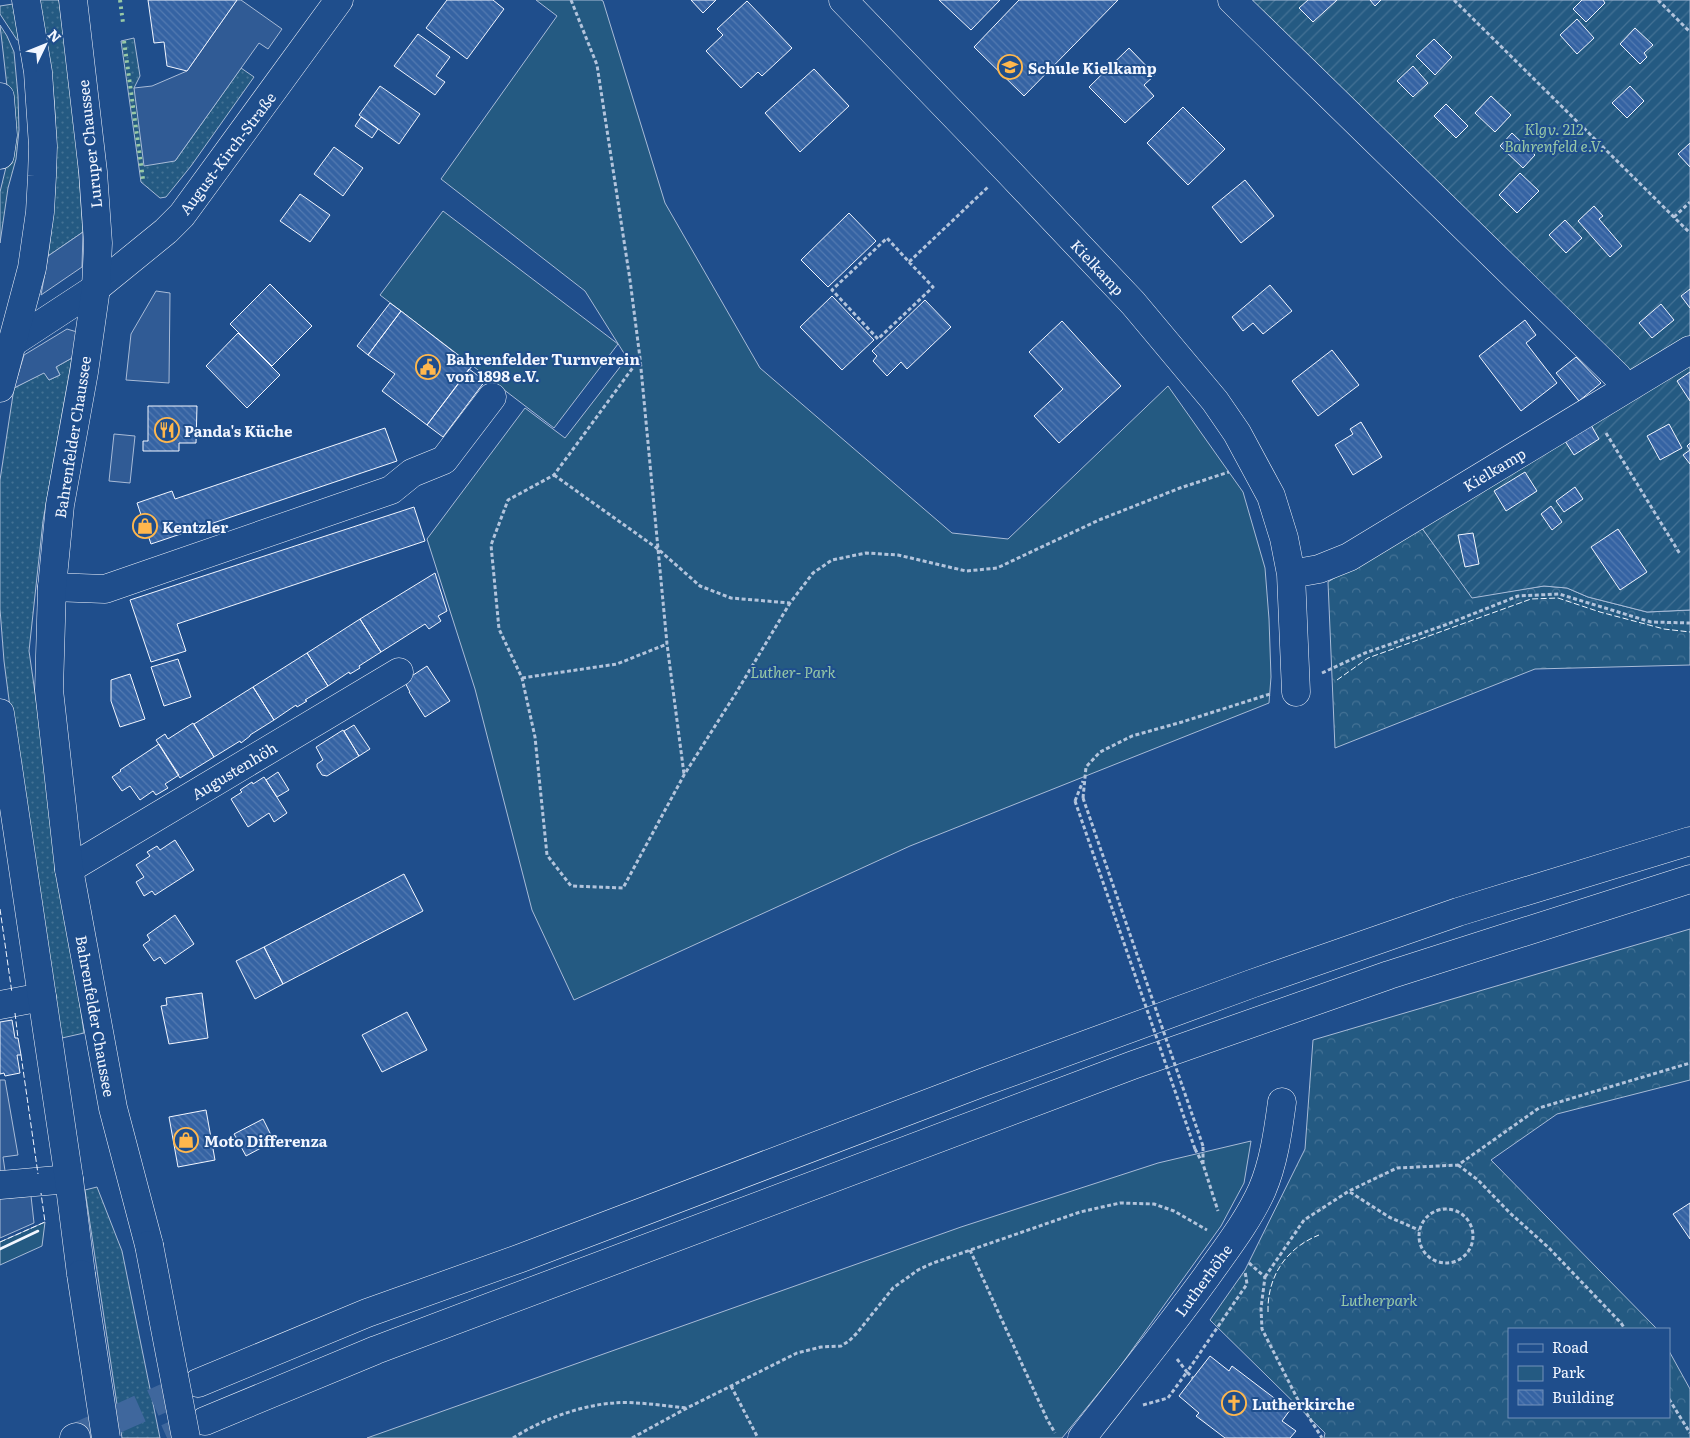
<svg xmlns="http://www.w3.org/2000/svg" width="1690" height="1438" font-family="Literata,serif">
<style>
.grass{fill:url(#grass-dots);stroke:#a8bbd7}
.forest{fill:url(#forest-crowns);stroke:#a8bbd7}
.park{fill:#245a82;stroke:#a8bbd7}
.garden{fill:url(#garden-furrows);stroke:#a8bbd7}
.parking{fill:#305b95;stroke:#a8bbd7}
.building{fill:url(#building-back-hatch);stroke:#f2f6ff}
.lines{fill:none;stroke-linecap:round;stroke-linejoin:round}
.highway-tunnel{stroke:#3f679d;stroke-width:28;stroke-dasharray:28 14;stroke-linecap:butt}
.minor-casing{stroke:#f2f6ff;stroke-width:29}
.major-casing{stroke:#f2f6ff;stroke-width:29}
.highway-casing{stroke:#f2f6ff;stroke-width:29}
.path{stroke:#b3c4dc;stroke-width:3;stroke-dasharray:4 2.5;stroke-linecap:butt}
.minor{stroke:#1f4e8c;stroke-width:28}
.major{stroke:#1f4e8c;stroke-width:28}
.highway{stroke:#1f4e8c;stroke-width:28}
.major-bridge-casing{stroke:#f2f6ff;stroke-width:29;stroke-linecap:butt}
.path-bridge{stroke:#b3c4dc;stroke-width:3;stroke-dasharray:4 2.5;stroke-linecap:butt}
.major-bridge{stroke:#1f4e8c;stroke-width:28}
.hedge{stroke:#97c8a6;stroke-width:4;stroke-dasharray:2.5 4;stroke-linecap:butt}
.fence{stroke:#f2f6ff;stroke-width:1;stroke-dasharray:6 2.5;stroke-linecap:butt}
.wall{stroke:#f2f6ff;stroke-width:2.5}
.labels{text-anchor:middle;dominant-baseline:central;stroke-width:4;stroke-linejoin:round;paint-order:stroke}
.poi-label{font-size:15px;font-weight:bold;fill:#f2f6ff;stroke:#1f4e8c;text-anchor:start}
.park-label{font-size:15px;font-style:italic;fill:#97c8a6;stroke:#1f4e8c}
.street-label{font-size:15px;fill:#f2f6ff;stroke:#1f4e8c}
</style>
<defs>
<pattern id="grass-dots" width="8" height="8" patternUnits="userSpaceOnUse" patternTransform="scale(1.25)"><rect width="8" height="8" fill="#245a82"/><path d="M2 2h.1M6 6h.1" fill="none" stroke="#447295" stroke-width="1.8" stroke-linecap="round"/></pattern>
<pattern id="forest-crowns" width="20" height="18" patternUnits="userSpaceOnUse" patternTransform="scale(1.25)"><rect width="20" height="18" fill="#245a82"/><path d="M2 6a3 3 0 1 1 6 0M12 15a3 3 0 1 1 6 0" fill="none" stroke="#447295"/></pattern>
<pattern id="garden-furrows" width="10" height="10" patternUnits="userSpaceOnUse" patternTransform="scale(1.25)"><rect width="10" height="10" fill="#245a82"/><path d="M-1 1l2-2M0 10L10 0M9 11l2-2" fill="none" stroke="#447295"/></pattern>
<pattern id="building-back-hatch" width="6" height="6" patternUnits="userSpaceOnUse" patternTransform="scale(1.25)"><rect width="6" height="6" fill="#3563a3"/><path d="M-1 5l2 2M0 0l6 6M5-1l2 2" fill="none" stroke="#537ab1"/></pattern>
</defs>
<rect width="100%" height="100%" fill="#1f4e8c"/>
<path class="grass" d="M39,0h20l17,130 7,102 -35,24c7,-48 10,-94 7,-142 -2,-38 -10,-76 -16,-114z
M13,4l6,36h-2l-17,-26v-8z
M0,25l7,11 7,16 4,44 1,34 -3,29 -8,29 -8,55v-51l7,-29 1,-68z
M134,38l6,38 -6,12 41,73 66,-93 13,9 -63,89 -25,31 -6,1 -19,-16 -20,-141z
M72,358l-29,163 -14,130 55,382 -22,5 -27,-137 -31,-240 -4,-52v-129l14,-92 31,-16 4,8 11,-5 -4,-8z
M97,1187l25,64 38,187h-38l-37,-248z"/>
<path class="forest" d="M1419,524l53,73 72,-11 23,2 21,9 59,15 43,-2v55l-155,4 -200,79 -7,-166z
M1690,929v151l-133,34 -66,46 166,169h-148v88h160v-66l21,38v49h-366l1,-5 -115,-113 35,-50 60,-121 8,-109z"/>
<path class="park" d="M536,0h65l2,1 62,202 95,165 192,165 56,6 160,-153 75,106 22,76 4,51 2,58 -2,26 -359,143 -336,154 -42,-90 -57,-221 -48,-150 98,-131 40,30 62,-80 -42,-67 -144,-112 116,-163z
M443,211l175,133 -64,84 -174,-133z
M1251,1141l-7,42 -23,43 -102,142 -57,70h-695l594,-211 197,-64z
M45,1222l-3,24 -42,19v-23z"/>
<path class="garden" d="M1233,0h457v610l-43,2 -59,-15 -21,-9 -23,-2 -72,12 -53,-74 189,-137z"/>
<path class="parking" d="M237,0h4l41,29 -14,20 -9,-6 -84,118 -31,5 -10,-78 18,-2 35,-15z
M83,232l-1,35 -41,28 7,-39z
M156,291l14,2 -1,90 -43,-3 5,-46z
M67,329l10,3 -5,26 -16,9 4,8 -11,5 -5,-7 -30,15 10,-33z
M114,434l21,2 -5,47 -21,-2z
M0,1080h5l13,75 -15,2 6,41 22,-2 3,27 -34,15z"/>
<path class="building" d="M148,0h89l-50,71 -20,-5 -3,-24 -10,1z
M447,0h46l11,9 -37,50 -41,-31z
M691,0h25l-13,13z
M939,0h61l-29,30z
M1019,0h99l-94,96 -50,-49z
M1308,0h29l-24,22 -14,-14z
M1370,0h11l-6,6z
M1582,0h21l2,3 -19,19 -13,-13z
M747,1l45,47 -30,28 -4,-4 -17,16 -35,-37 17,-16 -6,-6z
M1577,19l17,19 -17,16 -17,-19z
M1635,28l18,17 -9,8 3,4 -7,7 -20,-20z
M418,34l32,23 -14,19 9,6 -10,13 -41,-29z
M1434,39l18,18 -17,18 -19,-19z
M1129,48l26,27 -11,10 10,11 -29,27 -36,-36z
M1413,66l15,17 -15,14 -16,-16z
M814,69l35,37 -49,46 -35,-39z
M380,86l40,28 -21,30 -40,-29z
M1630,86l14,15 -17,17 -15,-15z
M1491,96l20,19 -16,17 -20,-19z
M1446,104l22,22 -12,12 -22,-22z
M1183,107l42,42 -37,36 -41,-42z
M361,117l17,12 -6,9 -17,-12z
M1512,133l23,22 -12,13 -23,-22z
M1690,143v24l-12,-13z
M334,147l29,21 -20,28 -29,-22z
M1520,173l19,18 -22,22 -18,-18z
M1245,180l29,36 -33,27 -29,-36z
M300,194l30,21 -20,27 -30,-21z
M1594,206l9,10 -4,3 23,27 -12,11 -32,-36z
M849,213l27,28 -48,46 -27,-27z
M1565,220l17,18 -16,15 -17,-18z
M270,284l42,42 -40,40 -42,-42z
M1270,285l22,26 -29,23 -10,-11 -10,8 -11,-14z
M1690,289v19l-9,-12z
M832,296l42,44 -32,30 -42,-43z
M925,300l26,27 -44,42 -6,-7 -14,14 -14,-15 4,-5 -5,-5z
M390,303l11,8 -33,44 -11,-9z
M1661,304l13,16 -22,18 -13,-15z
M401,311l71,55 -45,59 -45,-34 13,-17 -27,-19z
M1525,320l11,15 -10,8 31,40 -36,28 -42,-55z
M1062,321l59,65 -62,57 -25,-27 29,-27 -34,-37z
M238,333l42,42 -33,33 -41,-42z
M1332,350l27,35 -41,31 -26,-35z
M1576,357l25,26 -22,18 -23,-28z
M469,369l16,12 -42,56 -16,-12z
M1690,372v29l-13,-20z
M148,406h49l-1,37h-17v8h-36v-10h5z
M1361,422l21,35 -29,18 -18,-30 18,-11 -3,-5z
M1669,424l13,24 -22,12 -13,-24z
M1591,425l8,14 -25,16 -9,-14z
M385,428l12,33 -246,83 -14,-41 35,-12 3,8z
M1690,443v21l-7,-9 7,-5 -3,-4z
M1525,472l12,19 -31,20 -12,-20z
M1575,487l8,12 -19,13 -8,-11z
M1551,506l11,16 -10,8 -11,-16z
M414,507l11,34 -248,83 9,27 -35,11 -21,-62z
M1618,529l29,43 -27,18 -29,-43z
M1473,533l6,31 -14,3 -7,-32z
M435,573l12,38 -9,5 3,5 -12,8 -4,-5 -44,28 -21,-33z
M360,619l21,33 -22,14 1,2 -10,6 -1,-2 -21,14 -21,-33z
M307,653l21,33 -23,14 2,1 -10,6 -1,-2 -22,15 -21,-33z
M178,659l13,38 -27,9 -13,-39z
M427,666l23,35 -25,16 -16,-25h1l-6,-11z
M130,674l15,45 -25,8 -9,-26v-21z
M253,687l21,33 -24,15v1l-9,7 -1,-2 -26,16 -20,-33z
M193,723l21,34 -34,21 -24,-38 9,-6 3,5z
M354,725l16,24 -11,7 -15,-25z
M343,730l16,26 -32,20 -5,-1 -5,-8v-3l6,-4 -7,-13z
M159,744l20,31 -14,9 3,4 -12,7 -3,-4 -13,9 -10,-14 -8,5 -10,-14 9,-6 -1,-1z
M278,772l11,18 -12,7 -11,-17z
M264,777l23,36 -13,9 -5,-9 -21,14 -17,-28 11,-7 -2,-2 12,-8 1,2z
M175,840l19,30 -39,25 -3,-4 -8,5 -8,-14 8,-5 -8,-12 14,-9 -3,-4 10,-6 3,4z
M404,874l19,37 -140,73 -19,-37z
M175,915l19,29 -29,20 -5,-7 -6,4 -11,-16 7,-5 -3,-5z
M264,947l19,37 -28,15 -19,-38z
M202,993l6,45 -39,6 -8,-38 6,-1 -1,-7z
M407,1012l20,38 -45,22 -20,-37z
M12,1020l3,18h3l3,17h-4l3,18 -15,3 -1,-3 -4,1v-52z
M206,1110l9,50 -37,7 -9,-50z
M263,1119l11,22 -28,15 -12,-22z
M1690,1203v36l-17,-25z
M1210,1356l19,15 3,-5 58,44 -8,11 14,10 -6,7h-65l-29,-22 3,-3 -20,-17z"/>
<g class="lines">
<path class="highway-tunnel" d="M76,1437l122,-54
M167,1438l38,-17"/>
<defs>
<path id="minor" d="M843,0l164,170 126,133 82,98 22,32 34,63 13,42 7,36 5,118
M1232,0l385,376 9,12
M0,97l3,38 -3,20
M0,351l96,-63 70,-57 16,-16 157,-215
M1291,574l28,-5 30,-12 341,-207
M52,587l53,2 286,-99 21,-17 32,-13 48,-63
M69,869l330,-197
M0,1005l42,-8
M0,1185l69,-6
M1082,1438c42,-54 85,-107 125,-162 19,-27 41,-55 55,-86 12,-28 16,-59 20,-88"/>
<path id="major" d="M73,0l20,172 5,71 -2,45 -12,84 -24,133 -8,82 -3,103 20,179 44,239 36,137
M0,388l32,-120 8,-56 2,-36 1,-30 -5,-74 -12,-72
M0,713l69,466 12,95"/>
<path id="highway" d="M198,1383l169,-70 154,-55 463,-176 267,-98 207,-72 232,-71
M205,1421l171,-71 757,-285 256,-90 301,-96
M74,1438l2,-1"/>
</defs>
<use href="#minor" class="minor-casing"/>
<use href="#major" class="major-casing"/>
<use href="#highway" class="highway-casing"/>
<path class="path" d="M571,0l26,65 33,215 10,78 27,286 17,130
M1454,0l236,233
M1658,0l32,32
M1674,217l16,-15
M909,262l24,25 -55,52 -46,-49 55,-52 22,24 79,-75
M640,358l-86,117 -46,25 -17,45 8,84 23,49 13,59 12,118 24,31 52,2 61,-113 52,-82 54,-90
M1606,433l74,121
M554,475l104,74 42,37 31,12 59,5 23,-30 19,-13 34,-7 32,2 68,16 31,-3 102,-48 81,-32 49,-16
M1322,673l43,-20 80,-28 73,-29 41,-2 92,28 39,1
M522,678l95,-14 50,-20
M1083,798l3,-31 14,-15 32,-16 50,-14 88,-28
M1075,801l8,-20
M1195,1149l8,15 15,47
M1203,1164v-18
M1458,1165l20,15 32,33 39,35 72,75 4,6
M1350,1192l39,25 30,13
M1419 1236a27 27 0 1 1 54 0a27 27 0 1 1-54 0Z
M970,1250l77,169 8,14
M1249,1263l16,14 -4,31 1,21 35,69 25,40
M1265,1277l39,-57 45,-29 48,-23 61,-3 81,-57 151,-45
M1177,1359l10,13 60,-88 -2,-13
M731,1386l27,52
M1669,1399l21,34
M1143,1405l25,-7 19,-26 6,6
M513,1438c28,-18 68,-33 101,-35 21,-2 51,3 73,5
M632,1438l55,-30 110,-55 24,-6 20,-1 8,-5 8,-8 36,-45 25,-18 15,-7 147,-51 40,-9 34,1 20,7 33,19"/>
<use href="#minor" class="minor"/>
<use href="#major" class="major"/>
<use href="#highway" class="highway"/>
<defs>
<path id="major-bridge" d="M149,1245l37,193
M81,1274l25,164"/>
</defs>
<use href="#major-bridge" class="major-bridge-casing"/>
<path class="path-bridge" d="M1083,798l120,348
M1075,801l120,348"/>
<use href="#major-bridge" class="major-bridge"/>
<path class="hedge" d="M120,0l3,23
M124,41l19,138"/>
<path class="fence" d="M1337,680l31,-22 163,-59 27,-1 42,14 64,17 26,3
M0,909l12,84
M15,1013l3,25
M21,1055l17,119
M0,1242l45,-20 -4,-29
M1268,1312c-1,-35 18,-64 51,-77"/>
<path class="wall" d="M0,1249l38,-18"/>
</g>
<defs>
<symbol id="school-ring" viewBox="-11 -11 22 22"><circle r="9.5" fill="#1f4e8c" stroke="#ffb74d" stroke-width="1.5"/><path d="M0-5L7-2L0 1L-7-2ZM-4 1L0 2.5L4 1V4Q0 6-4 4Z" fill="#ffb74d"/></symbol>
<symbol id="civic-ring" viewBox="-11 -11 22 22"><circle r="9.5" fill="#1f4e8c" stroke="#ffb74d" stroke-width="1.5"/><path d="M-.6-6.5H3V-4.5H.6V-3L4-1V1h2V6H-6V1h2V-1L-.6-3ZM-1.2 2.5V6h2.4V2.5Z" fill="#ffb74d"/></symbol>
<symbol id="restaurant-ring" viewBox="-11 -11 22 22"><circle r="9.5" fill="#1f4e8c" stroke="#ffb74d" stroke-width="1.5"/><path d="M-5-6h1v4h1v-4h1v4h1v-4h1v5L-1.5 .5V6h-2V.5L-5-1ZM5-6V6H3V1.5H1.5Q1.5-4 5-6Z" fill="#ffb74d"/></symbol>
<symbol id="shop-ring" viewBox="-11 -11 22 22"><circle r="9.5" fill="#1f4e8c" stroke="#ffb74d" stroke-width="1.5"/><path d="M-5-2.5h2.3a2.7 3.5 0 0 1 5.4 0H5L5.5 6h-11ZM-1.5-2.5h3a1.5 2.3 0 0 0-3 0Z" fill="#ffb74d"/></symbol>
<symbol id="church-ring" viewBox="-11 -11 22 22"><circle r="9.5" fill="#1f4e8c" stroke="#ffb74d" stroke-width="1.5"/><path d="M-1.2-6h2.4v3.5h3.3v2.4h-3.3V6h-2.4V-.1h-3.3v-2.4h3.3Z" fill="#ffb74d"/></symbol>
</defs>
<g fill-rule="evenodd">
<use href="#school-ring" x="996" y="53" width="28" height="28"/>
<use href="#civic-ring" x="414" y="353" width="28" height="28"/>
<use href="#restaurant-ring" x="153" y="416" width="28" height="28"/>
<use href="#shop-ring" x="131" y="512" width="28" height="28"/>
<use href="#shop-ring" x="172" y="1126" width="28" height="28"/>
<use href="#church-ring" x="1220" y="1389" width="28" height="28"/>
</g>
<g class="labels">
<g class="poi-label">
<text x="1028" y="67">Schule Kielkamp</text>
<text x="446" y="358">Bahrenfelder Turnverein<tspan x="446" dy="17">von 1898 e.V.</tspan></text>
<text x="184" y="430">Panda's Küche</text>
<text x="162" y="526">Kentzler</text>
<text x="204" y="1140">Moto Differenza</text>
<text x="1252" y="1403">Lutherkirche</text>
</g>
<g class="park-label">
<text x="1554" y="128">Klgv. 212<tspan x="1554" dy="17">Bahrenfeld e.V.</tspan></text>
<text x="793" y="671">Luther- Park</text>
<text x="1379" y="1299">Lutherpark</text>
</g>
<g class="street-label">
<text transform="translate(89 144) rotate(-96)">Luruper Chaussee</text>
<text transform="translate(227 153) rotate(-53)">August-Kirch-Straße</text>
<text transform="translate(1098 267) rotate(47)">Kielkamp</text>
<text transform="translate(72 437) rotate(-81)">Bahrenfelder Chaussee</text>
<text transform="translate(1494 469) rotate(-31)">Kielkamp</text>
<text transform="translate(234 770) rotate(-31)">Augustenhöh</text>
<text transform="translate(96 1016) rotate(80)">Bahrenfelder Chaussee</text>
<text transform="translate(1203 1280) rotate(-54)">Lutherhöhe</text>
</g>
</g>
<rect x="1508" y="1328" width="162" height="90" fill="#1f4e8c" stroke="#7391ba"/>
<rect x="1518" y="1344" width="25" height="8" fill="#1f4e8c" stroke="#7391ba"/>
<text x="1552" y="1353" font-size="15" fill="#f2f6ff">Road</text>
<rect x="1518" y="1366" width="25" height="15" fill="#245a82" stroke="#7391ba"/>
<text x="1552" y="1378" font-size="15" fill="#f2f6ff">Park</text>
<rect x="1518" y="1390" width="25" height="15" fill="url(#building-back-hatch)" stroke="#7391ba"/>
<text x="1552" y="1403" font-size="15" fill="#f2f6ff">Building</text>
<g transform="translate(45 45) rotate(47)" stroke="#1f4e8c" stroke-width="4" paint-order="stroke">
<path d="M0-4L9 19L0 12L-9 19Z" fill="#f2f6ff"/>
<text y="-8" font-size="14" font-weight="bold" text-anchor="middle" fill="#f2f6ff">N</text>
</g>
</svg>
